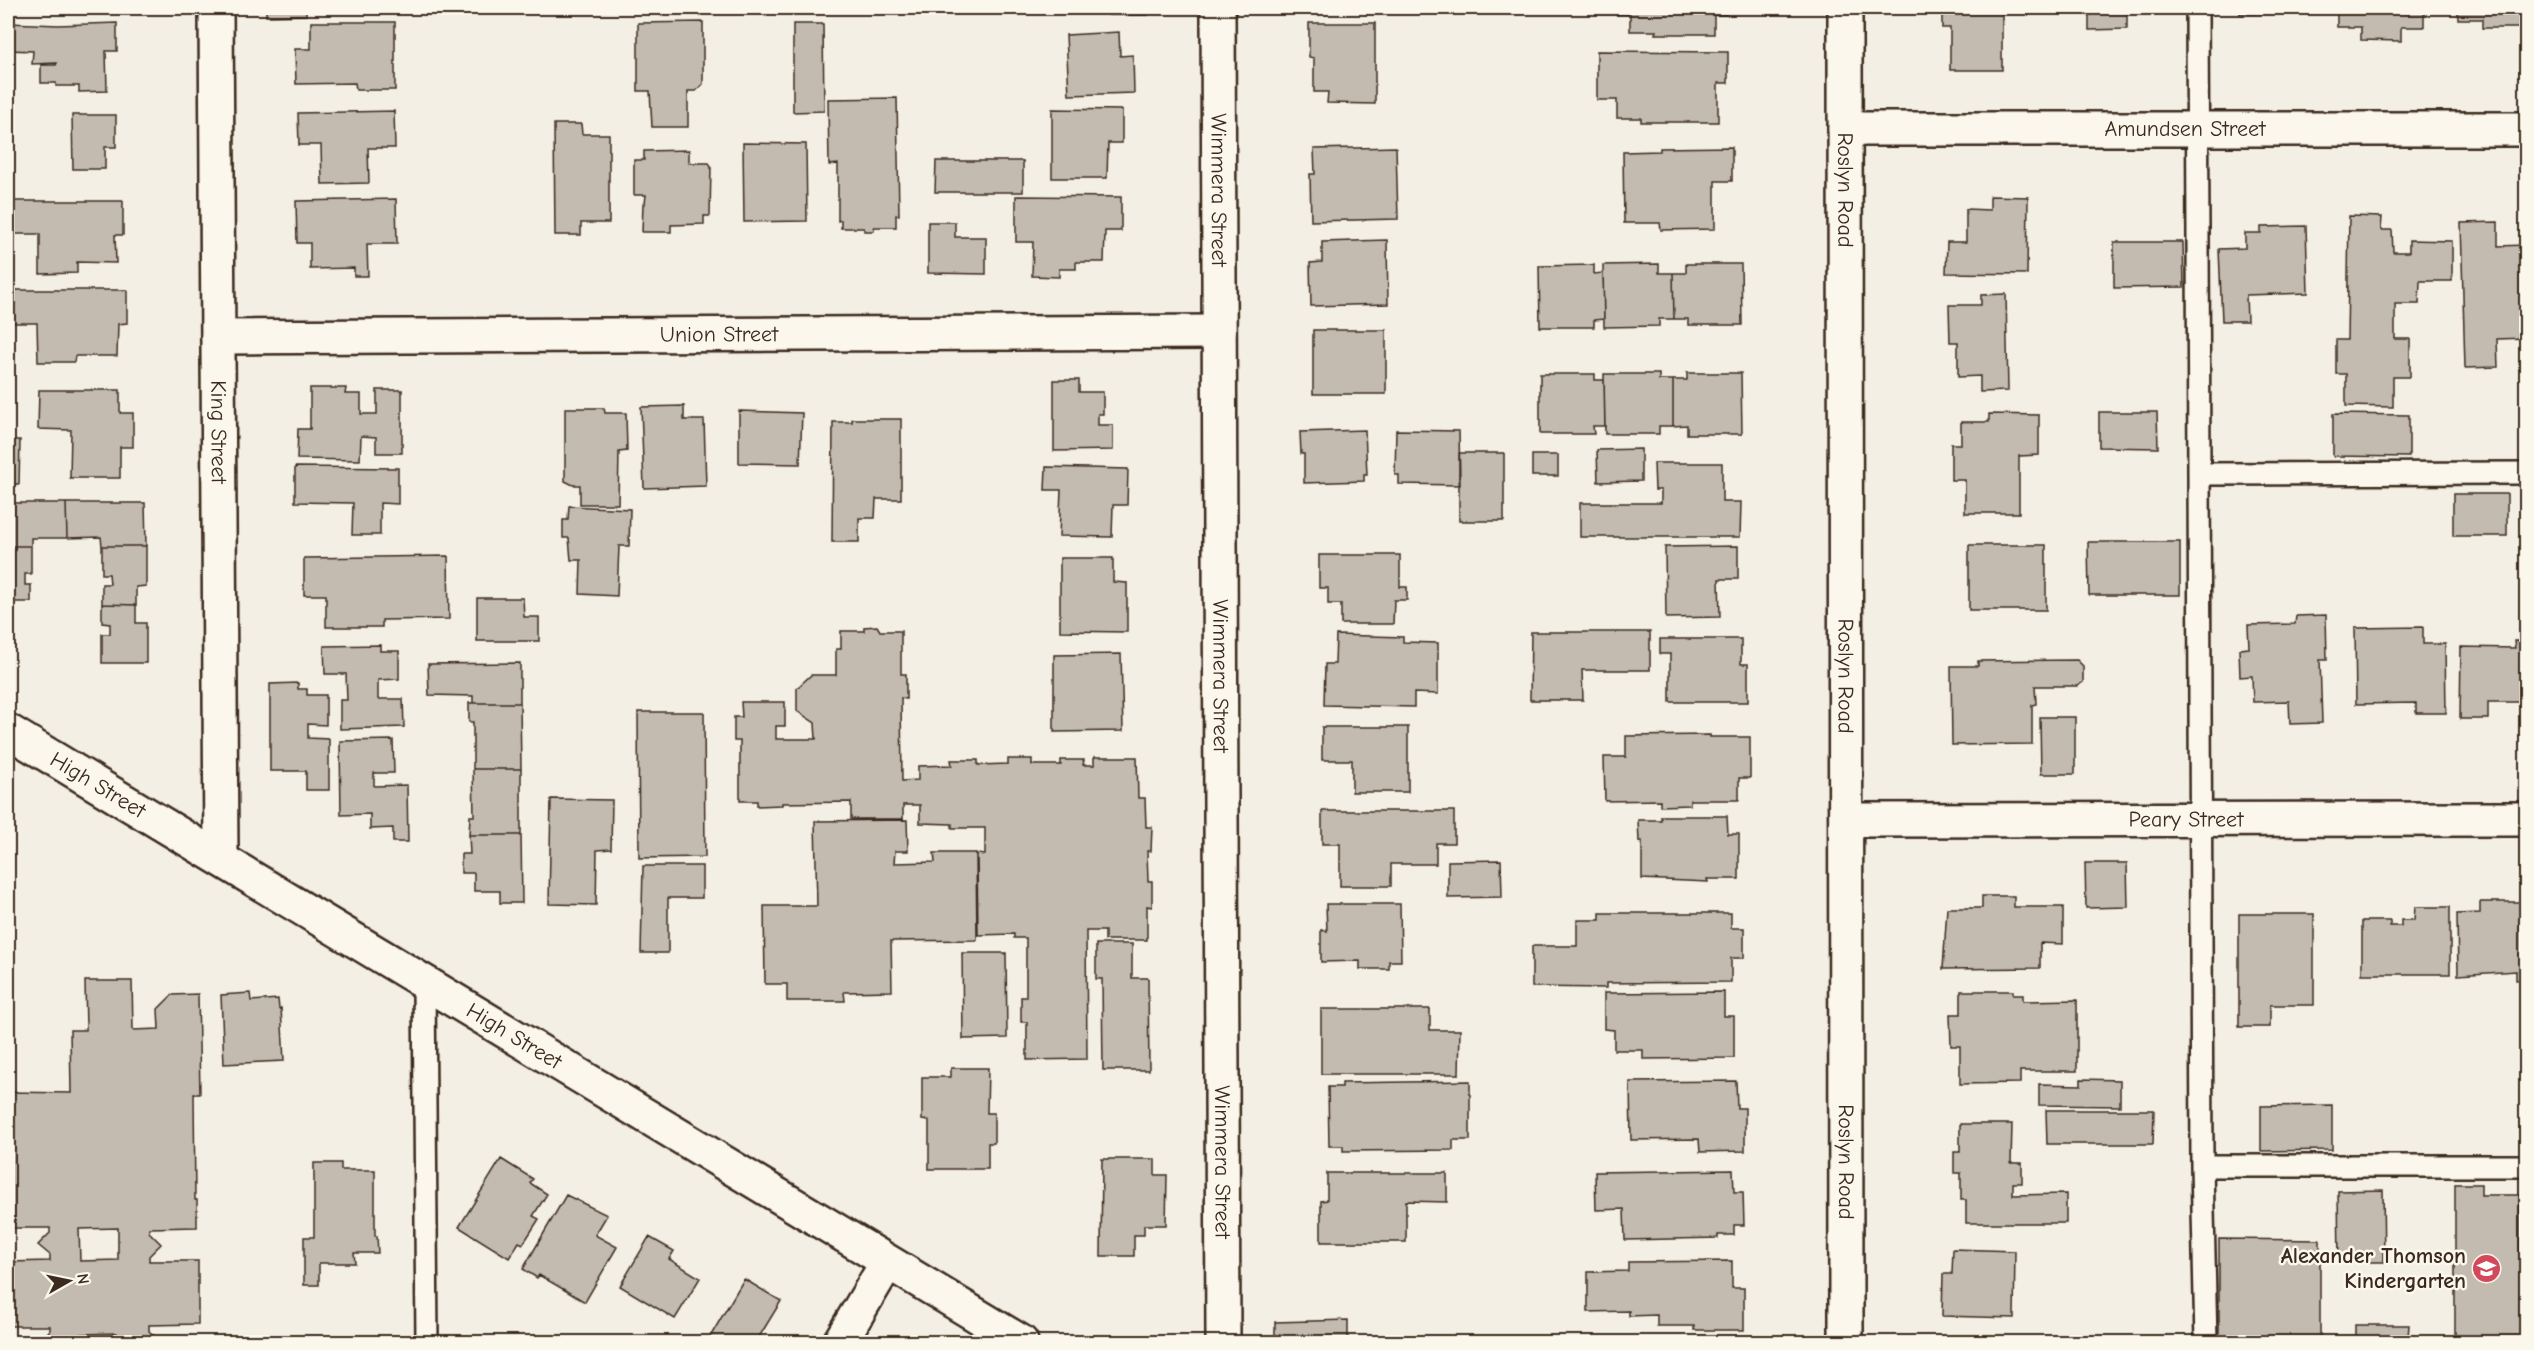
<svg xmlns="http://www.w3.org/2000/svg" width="2534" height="1350" font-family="'Comic Neue',sans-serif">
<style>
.building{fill:#c3bbb0;stroke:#3b2a1e;stroke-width:1.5;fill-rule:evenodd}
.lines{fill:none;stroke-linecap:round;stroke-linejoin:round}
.lane-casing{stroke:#3b2a1e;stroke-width:26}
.street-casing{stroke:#3b2a1e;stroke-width:38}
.secondary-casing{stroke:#3b2a1e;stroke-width:38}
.lane{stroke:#fbf7ec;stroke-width:21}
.street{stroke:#fbf7ec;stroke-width:33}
.secondary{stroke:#fbf7ec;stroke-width:33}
.labels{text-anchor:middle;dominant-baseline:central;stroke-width:5;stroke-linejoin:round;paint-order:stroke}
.street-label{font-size:22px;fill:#3b2a1e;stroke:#fbf7ec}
.poi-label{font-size:22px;font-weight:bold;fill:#3b2a1e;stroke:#fbf7ec;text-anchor:end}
</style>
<rect width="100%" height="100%" fill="#f3efe4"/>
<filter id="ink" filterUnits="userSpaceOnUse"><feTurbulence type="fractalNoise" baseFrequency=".0167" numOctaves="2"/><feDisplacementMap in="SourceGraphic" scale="12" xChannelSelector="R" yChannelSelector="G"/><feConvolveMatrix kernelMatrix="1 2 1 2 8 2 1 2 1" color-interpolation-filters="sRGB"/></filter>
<g filter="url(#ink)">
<path class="building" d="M266,8h40v7l-40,1z
M1109,8h39v7h-39z
M1260,8h36v5h-36z
M1602,8h124v7h-12v19h-59l1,-3h-26v-17h-28z
M1942,8h60v62h-52v-42h-8z
M2089,8h38v21l-38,1z
M2240,8h39v5l-39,1z
M2337,8h87v19h-23v14l-40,-1v-13h-24z
M2458,8h68v11h-2v9h-42v-9h-24z
M311,22h84v68h-39l-1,-7 -59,1 -1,-35h16z
M703,22v62l-7,7h-8v36h-36l-2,-36h-12v-68z
M8,23l50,2 59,-2v28h-11l1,40 -28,1v-6h-23v-3h-15v-18h15l1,-2 -25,1 1,-13 -25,-1z
M1309,23h66v81l-48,-1 1,-11h-14v-34l-5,-1z
M793,24h30l1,87 -31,1z
M1119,32l1,24 13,-1 1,38 -65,2 -3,-60z
M1597,51l131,1v31h-10v39h-77v-4h-24v-18h-20z
M897,98l2,117h-3v12h-22v4h-10v-3h-23v-8l-3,1v-57l-9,1 -1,-66z
M1052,109l70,1v33h-14l-1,35h-55z
M394,111l1,37h-27l1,35 -47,1 -1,-39h-22l-1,-32z
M72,115h44v32h-11v22h-32z
M554,124h27l1,10h27v89h-28v12h-26z
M743,143l63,1 1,77 -63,1z
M1396,147l2,72 -87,2 -1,-47h5l-1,-25z
M1732,147v34h-17v48l-54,1 -1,-7h-36l-1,-71 37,-1v-3z
M689,150v13h20l2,3 -1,50h-6v8l-33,1v7h-29l1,-28h2l1,-9h-12v-35h10v-9z
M936,161h87v31h-88z
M1016,196l105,1v34h-16l-1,31h-28v7h-17v8l-27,-1 1,-34h-17z
M1990,196l38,1 -1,77 -81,-1 1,-31h19v-33l24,1z
M396,199l1,45h-30l1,32h-14v-8l-44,1v-26h-13l-1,-42z
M13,201h110v34h-8l1,28 -39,-1v11l-37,1v-40h-27z
M2349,216l33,1 -1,13h11l1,22h16v-12l43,1v40h-32l-1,23h-24v35h15v38h-17v30l-47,-1v-32h-10v-34h11z
M928,222h27v15h31v37l-58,-1z
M2498,222v24l28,-1v49h-2l2,44 -29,1 1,28 -33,1 -4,-145z
M2306,226l2,67 -62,2 1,26h-25l-3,-72 26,-1v-15h16v-6z
M1387,240l1,64 -77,2 -1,-43 12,-1v-20z
M2114,242h69l1,45 -70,1z
M1659,264v9h14l1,46h-15v7l-55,1 -1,-62z
M1686,264h55l1,61h-54v-6h-14l-1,-46h13z
M1594,265v9l9,-1 1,46 -10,1v7h-54l-1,-61z
M12,290h115v33l-9,1 -1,32h-42l-1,6h-36l-1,-39h-25z
M2006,294l2,97 -28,1v-16l-22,1v-35h-8l-1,-37h32v-10z
M1313,330h73v64h-73z
M1687,373h54l1,61h-55v-9l-14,1v-46h14z
M1540,374h55v6h9l1,46h-12l1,8h-54z
M1604,374h55v6h14v46h-14v8h-54z
M1054,380h25v12h24v22h-5v11h15v25l-59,1z
M310,388h36l-1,6h16v20h16v-24h25v63h-26v-16l-15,-1 -1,24 -63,-1 1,-30h12z
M39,390h81v23h13v34h-13v31h-50l1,-48 -33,-1z
M684,406v14h20l2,66 -62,2 -3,-81z
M565,408h39l1,5h21l1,38 -8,1 -1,52h-38v-19h-7l-8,-4z
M739,411l63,2 -2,51 -61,-1z
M2099,412h58l1,36 -59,-1z
M1989,414l50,1v40l-20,1v57h-54v-33h-14v-36h10v-22h28z
M2333,414l76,1v42l-76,-1z
M852,419h49v80h-25l-1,19h-16v24h-27l1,-120h19z
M1365,430l2,45h-3v6l-60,2v-29h-3l-1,-22z
M1396,430l63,1 1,54 -61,-1v-9h-4z
M8,440h12l-1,44h-11z
M1641,449v32l-43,1 -1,-32z
M1459,453h45v68h-45z
M1532,455h26v21h-26z
M1654,463h68v39h19l-1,35h-160v-34h81v-13h-6z
M295,467l103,1v36l-18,-1v32h-28l1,-32 -58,-1z
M1046,467l82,2 -1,36h-14l-1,32 -53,-1 2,-46h-16z
M2453,494h54v42h-54z
M8,503h58l1,35h-36v8h-23z
M66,503h79l1,43h-44l-1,-9 -34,1z
M569,506l61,3 -1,37h-10l-2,50 -37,-2 1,-34h-10l-2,-22h-6v-18h5z
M2088,542h92v53h-91z
M1969,545h77v65h-77z
M8,546h23v28h-6v11h6v17h-23z
M102,546h44v40l-10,1v18l-34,-1v-20h8l-1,-10h-7z
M1738,546v33h-19l1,38 -54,1 -1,-71z
M1319,555h81v32h7v13h-13l-1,24h-52v-20h-13v-16h-9z
M448,556l1,63 -67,1v7h-56v-32h-22v-37z
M1060,558h53v24l14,1v49l-67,-1z
M477,598h46l1,19h15v24h-62z
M102,604l34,1v18h10v40h-44v-29h8v-10l-8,-1z
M2326,615l1,45h-7l2,63 -32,1 -1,-23 -36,1 -1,-26 -12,1 -1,-28 10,-1 -1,-23 47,-1 1,-8z
M877,626l3,5h21v43h5v25l-5,-1 1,83 16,-1v-14l34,-1 -1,-5h27v5l30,-1v-5h24v6h29v-5h23l-1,5h11v-8h43l1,41h7l1,29h6l-1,24h-4l1,30h4v26l-5,-1v34h-42v-9h-19l1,128 -60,1v-38h-6v-25h5v-59h-12v-4l-36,1 -1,-81 8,1v-27h-33v-4l-32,-1v-18h-17v14h-52v-17l-69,1v2l-25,1v-5h-17v-60h-6v-24h8l-1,-15h44v24h-9v13h40l-1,-16 -18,-12v-23l14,-13h25v-26h5v-18h23v-4z
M2423,627v17h22l1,69h-30v-10l-60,1 -1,-76z
M1531,632h119v38h-68l1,30h-53z
M1336,635l67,2v5l35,1v51l-24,-1v14l-90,-2 1,-41h10z
M1660,639h81v25h7v38h-78v-48h-10z
M2514,641h12l-1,61h-37v17h-28l1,-72 54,1z
M380,645v6h19v28l-21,1v19h25l1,28 -64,2v-29h7l-1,-26h-21l-1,-28z
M1121,654l2,77 -69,1v-77z
M2077,660l6,6v16l-6,4h-42l1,18 -4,1v39l-80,1 -1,-79h27v-5z
M520,663v40h-47v-7l-44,-1 -1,-31z
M298,683v6h9v6h19v30l-18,-1v14l21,1v51h-23v-19h-36v-87z
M469,703h51l1,66h-48v-47h-4z
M638,712h66l1,145 -66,1z
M2040,717h35v57h-34z
M1322,727h86v65h-56v-32h-30z
M1710,735v2h40v41h-11v22h-49v5l-30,1v-6l-55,1 -1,-44h22v-21z
M393,740l1,33h-20v13l33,-1 1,57h-15v-14l-23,1v-15l-29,1 -1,-74z
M473,769h48v66h-52l1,-19h4z
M551,799l61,1 -1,49 -14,1 -1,55 -47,-1z
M1322,811h132v32h-18v21h-45v22h-51v-42h-18z
M1661,816h66l1,18h11v45h-32l1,3 -66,-3v-38l-3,1 -1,-22h23z
M907,820l1,31h-13l-1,12 41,-1 -1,-9h42l1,87 -86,1 1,50 -48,1 1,9h-58v-17h-22l-1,-78h53l-2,-85z
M469,835h52l1,68h-22v-12h-26v-18h-13v-19h9z
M1501,860l1,37 -54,1v-37z
M2085,863h42l1,44 -42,1z
M643,866h59v32h-34v55h-27z
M1982,896h32v11h49v37l-23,-1v25l-97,1 4,-61h35z
M2480,902h43v11h3v66l-10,1v-9l-58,4 -1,-61 23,-1z
M1326,904h74l1,57h-12v8h-29v-8l-39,1v-32l6,1z
M2415,907h35v67h-88v-53h28v5h11v-6h13z
M1600,913h131v15h13v30h-13v24l-125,1v5l-74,-1v-41h45v-26h23z
M2239,914h75v91h-44v22h-31z
M1096,944h36v34h16l1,92h-46l-1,-91h-6z
M962,953h44l1,85 -44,1z
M85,981h47l1,49 26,-1 -1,-20 14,-14 26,-1 2,100h-6l1,106h2v27l-48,1v4l12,12 -12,12v5h49v63l-49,1v6l12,11h-44v-9l-36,1v8h-42l11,-12v-4h-42v-64l42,-1v-6l-12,-10 12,-12v-5h-42v-136l63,1 -1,-63h16zM118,1228v32l-38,1 -1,-32z
M1961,991h52v4h10v6l54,-1v71h-57v12l-60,1v-38h-9l-1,-32h11z
M1724,992v24h10v42l-91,1v-9h-29v-20l-10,-1v-36z
M250,993l1,8 27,-2 1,10 2,-1 3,53 -60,3 -3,-69z
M1321,1009h109v21h30l-1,44h-138z
M951,1068h37l-1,45h7v30h-6v26h-59v-48l-7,-1v-43h29z
M2081,1079l39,1v26l-81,-1v-21l42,1z
M1470,1081v59h-17v10l-110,1v-5h-14l-1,-59h14v-4z
M1736,1081l1,27h8v43l-45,1 -1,-13 -68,1 -1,-58z
M2332,1105v45l-71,1v-45z
M2046,1110h108l-1,34h-106z
M1960,1124h52l-1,39h11v20h-9v12l53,-1v29h-100v-23h-5v-27h-7v-21h6z
M501,1159l32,20 -3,4 17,11 -14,22 6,3 -16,25 -4,-2 -10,16 -50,-31z
M1102,1159h53v16h12l-1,50h-22v10h-10v21h-33z
M314,1163h27v7h34v66h2l1,17h-24l1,10h-36v22h-15v-48h10z
M1733,1170l1,22h9l1,33h-10v10h-16v3l-93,2 -1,-31 -28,1 -1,-38z
M1327,1173h120v29l-41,-1v41h-85v-41l6,-1z
M2455,1184h26v11h39v147h-65z
M2383,1190l1,72h-45l-1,-71z
M566,1195l41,20 -12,20 22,12 -32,55 -46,-27 -2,3 -14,-9z
M649,1237l25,14 -5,8 31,19 -25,41 -55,-33z
M2219,1239l101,1v102h-101z
M1953,1249l62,2 -1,67 -72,-2 1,-42h9z
M1732,1261v27h12v42h-50v-4h-37v-11l-28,1v-5l-41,1v-40l40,-1v-9z
M744,1279l37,22 -25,41h-49z
M1348,1320v22h-73v-20z
M2355,1325h54l-1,12h4v5h-62v-6h5z"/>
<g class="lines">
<defs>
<path id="lane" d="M2197,8l5,1158 4,176
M2199,474l327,-1
M424,984l3,358
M2202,1166h324"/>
<g id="street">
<path id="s1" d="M216,8l5,850"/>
<path id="s2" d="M1218,8l5,1334"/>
<path id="s3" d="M1845,129h681"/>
<path id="s4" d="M218,337l1001,-5"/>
<path id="s5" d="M1847,820l679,-1"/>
<path d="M840,1342l47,-79"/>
</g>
<g id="secondary">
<path id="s6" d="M1845,8l1,1334"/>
<path id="s7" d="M8,731l1013,611"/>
</g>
</defs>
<use href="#lane" class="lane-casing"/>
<use href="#street" class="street-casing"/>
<use href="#secondary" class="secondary-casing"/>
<use href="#lane" class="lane"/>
<use href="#street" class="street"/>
<use href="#secondary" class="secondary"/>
</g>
</g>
<defs>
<symbol id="school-disc" viewBox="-11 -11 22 22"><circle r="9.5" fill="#d1495b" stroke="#fbf7ec"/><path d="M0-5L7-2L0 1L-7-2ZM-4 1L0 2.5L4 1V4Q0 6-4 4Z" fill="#fff"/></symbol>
</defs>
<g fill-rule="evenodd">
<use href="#school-disc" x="2470" y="1252" width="33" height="33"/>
</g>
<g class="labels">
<g class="street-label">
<text stroke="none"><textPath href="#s3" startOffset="340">Amundsen Street</textPath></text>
<text stroke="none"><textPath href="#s2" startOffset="182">Wimmera Street</textPath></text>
<text stroke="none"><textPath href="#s6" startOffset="182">Roslyn Road</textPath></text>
<text stroke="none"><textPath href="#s4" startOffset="501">Union Street</textPath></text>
<text stroke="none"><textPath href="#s1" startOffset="424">King Street</textPath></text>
<text stroke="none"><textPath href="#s2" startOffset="668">Wimmera Street</textPath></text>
<text stroke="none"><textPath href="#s6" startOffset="668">Roslyn Road</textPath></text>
<text stroke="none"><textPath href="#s7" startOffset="105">High Street</textPath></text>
<text stroke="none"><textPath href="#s5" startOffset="339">Peary Street</textPath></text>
<text stroke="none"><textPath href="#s7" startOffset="591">High Street</textPath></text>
<text stroke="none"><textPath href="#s2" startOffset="1154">Wimmera Street</textPath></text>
<text stroke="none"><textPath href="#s6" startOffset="1154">Roslyn Road</textPath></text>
</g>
<g class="poi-label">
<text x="2466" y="1256">Alexander Thomson<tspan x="2466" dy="25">Kindergarten</tspan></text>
</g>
</g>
<rect width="2534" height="1350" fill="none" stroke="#fbf7ec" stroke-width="30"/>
<rect x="15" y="15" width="2504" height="1320" fill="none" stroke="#3b2a1e" stroke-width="2" filter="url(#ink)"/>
<g transform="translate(69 1281) rotate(81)" stroke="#fbf7ec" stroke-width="4.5" paint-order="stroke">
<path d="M0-4.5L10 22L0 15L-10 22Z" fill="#3b2a1e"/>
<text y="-9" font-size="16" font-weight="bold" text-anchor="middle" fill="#3b2a1e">N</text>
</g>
</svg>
